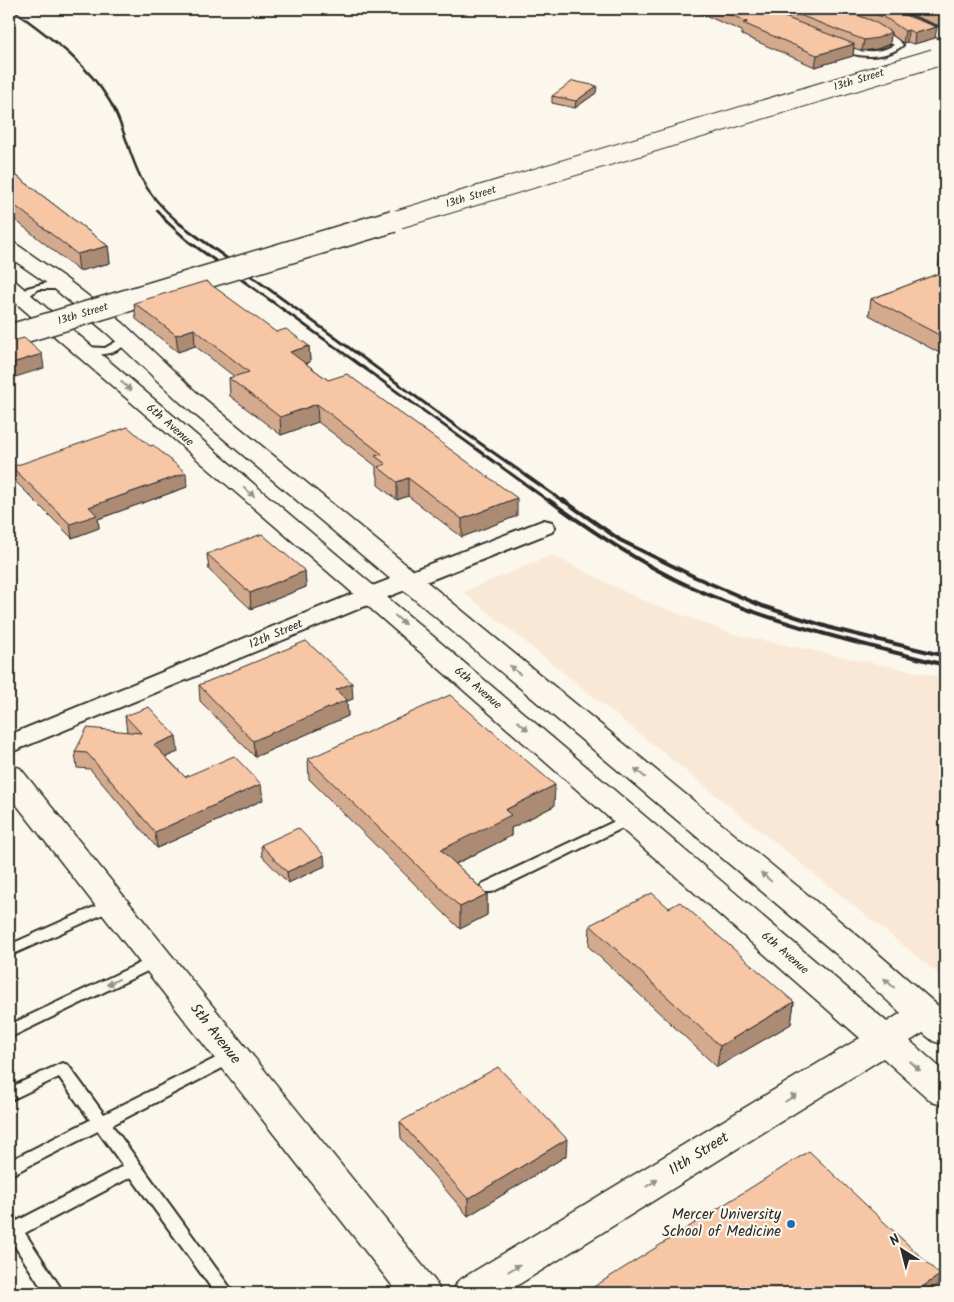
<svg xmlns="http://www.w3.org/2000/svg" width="954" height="1302" font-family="Kalam,sans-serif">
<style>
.built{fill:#fae8d7}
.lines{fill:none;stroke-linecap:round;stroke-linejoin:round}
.lane-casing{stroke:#2b2b2b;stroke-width:4}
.street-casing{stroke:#2b2b2b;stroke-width:4}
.secondary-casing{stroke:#2b2b2b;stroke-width:3}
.lane{fill:#fbf7ec;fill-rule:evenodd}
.street{fill:#fbf7ec;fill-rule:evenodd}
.secondary{fill:#fbf7ec;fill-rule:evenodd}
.rail-far2{stroke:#2b2b2b;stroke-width:2.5}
.rail-far1{stroke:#2b2b2b;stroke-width:3}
.rail{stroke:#2b2b2b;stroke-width:4}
.primary-bridge-far1-casing{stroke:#2b2b2b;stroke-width:20;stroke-linecap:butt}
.primary-bridge-casing{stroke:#2b2b2b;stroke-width:25;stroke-linecap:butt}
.primary-bridge-far1{stroke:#fbf7ec;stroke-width:18}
.primary-bridge{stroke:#fbf7ec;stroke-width:22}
.wall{fill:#d4aa8e;stroke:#2b2b2b}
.shaded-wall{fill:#ac8b74;stroke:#2b2b2b}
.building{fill:#f6c6a5;stroke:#2b2b2b}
.oneway{fill:#93918c}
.poi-dot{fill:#1f6fb2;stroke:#fbf7ec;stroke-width:2}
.labels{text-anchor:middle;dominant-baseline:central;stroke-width:4.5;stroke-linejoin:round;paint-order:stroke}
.far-street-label{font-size:11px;fill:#2b2b2b;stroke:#fbf7ec}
.street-label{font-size:12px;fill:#2b2b2b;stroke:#fbf7ec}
.near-street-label{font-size:15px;fill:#2b2b2b;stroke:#fbf7ec}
.near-poi-label{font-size:15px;fill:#2b2b2b;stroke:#fbf7ec;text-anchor:end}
</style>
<rect width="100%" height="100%" fill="#fbf7ec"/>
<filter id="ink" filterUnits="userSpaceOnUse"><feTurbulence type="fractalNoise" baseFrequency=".02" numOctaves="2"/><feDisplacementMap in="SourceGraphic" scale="10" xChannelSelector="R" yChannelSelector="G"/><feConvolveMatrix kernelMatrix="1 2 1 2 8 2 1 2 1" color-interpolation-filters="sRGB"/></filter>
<g filter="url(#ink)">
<path class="built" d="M552,555l85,43 96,36 212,44v301l-482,-387z"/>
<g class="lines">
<defs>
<path id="lane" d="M873,29c10,0 24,9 30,16 -17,15 -50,14 -68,1l4,-2c20,6 36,12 55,1l-21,-12z
M46,283h17l5,3 -5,3h-25l-15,12 -5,-3 9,-10z
M126,336l5,3c-13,16 -31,18 -51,13l-1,-2 5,-3 21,1z
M630,814l5,2 2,3 -2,3 -143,70h-10l-2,-4 2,-4z
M112,899l5,1 2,4 -2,4 -108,48v-11z
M157,955l5,1 3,4 -3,4 -153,74v-13z
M232,1050l6,2 2,4 -2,4 -126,65 122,168h-19l-84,-116 -106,56 39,60h-19l-36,-56v-21l6,2 2,3 106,-55 -25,-35 -89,45v-15l81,-41 -31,-43 -50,24v-13l53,-25 6,2 36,49z"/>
<path id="street" d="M544,520l8,2 3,5 -3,5 -172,68 -371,153v-18l353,-145z"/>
<path id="secondary" d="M869,9h22l54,21v10l-74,-28z
M9,242l7,2 49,34 58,45 73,69 663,545 86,75v33l-12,-4 -10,-8 -13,8 35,31v34l-13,-4 -49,-44 -378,235h-53l6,-12 402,-243 -498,-437 -353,-304v-17l7,2 871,740 14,-9 -66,-60 -655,-551 -73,-69 -56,-47 -42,-29z
M9,765l11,3 415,513 6,12h-43l-389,-498z"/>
</defs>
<use href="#lane" class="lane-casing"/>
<use href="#street" class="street-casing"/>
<use href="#secondary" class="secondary-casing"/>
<use href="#lane" class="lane"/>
<use href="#street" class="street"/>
<use href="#secondary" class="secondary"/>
<path class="rail-far2" d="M12,9c35,26 74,53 97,91 15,24 19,53 32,78 9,17 22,31 37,44
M157,210l10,12"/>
<path class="rail-far1" d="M166,221l22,20 362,261
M176,221l288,211 100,70"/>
<path class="rail" d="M549,500c49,36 102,71 160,95 76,31 156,50 236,70
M563,500l57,40 75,37 67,29 72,23 111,27"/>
<defs>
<path id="primary-bridge-far1" d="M389,222l545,-164"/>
<path id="primary-bridge" d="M9,336l384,-115"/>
</defs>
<use href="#primary-bridge-far1" class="primary-bridge-far1-casing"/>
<use href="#primary-bridge" class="primary-bridge-casing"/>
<use href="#primary-bridge-far1" class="primary-bridge-far1"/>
<use href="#primary-bridge" class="primary-bridge"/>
</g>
<path class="wall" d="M690,9h198l47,29 -21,6 -7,-2 -4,1 -12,-9 -1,10 -13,5 -15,2 -8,-3 -1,8 -38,11 -73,-32v-4z
M896,9h49v19z
M596,93l-21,15 -23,-5v-7z
M9,170l99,76 2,17 -31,8 -70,-56z
M945,250v106l-76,-41 2,-16 74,-28 -7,-3 3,-16z
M134,303l142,29 33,14 1,16 -4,2 211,152 -55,21 -54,-41 -11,4 -19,-15v-9l-2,-2v-8l-58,-44 -37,13 -51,-39 -1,-18 6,-1 -40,-31 -17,6 -42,-33z
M12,467l175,20 -89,32 1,9 -27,10 -58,-58z
M207,554l98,17 1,16 -55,22 -42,-39z
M199,685l154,14 -6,2 1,15 -93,41 -55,-56z
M125,716l53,36 -12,5 19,20 78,23 -106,48 -67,-79 -13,-1 -2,-16 52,-20z
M308,759l246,47 -43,22v8l-55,28 31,30v21l-27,14 -151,-150z
M261,845l64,21 -37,17 -26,-27z
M669,908l125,94 -3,22 -74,43 -128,-120 1,-22z
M400,1122l166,34 -98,60 -67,-78z"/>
<path class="shaded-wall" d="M937,27l-2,11 -21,6 1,-11z
M908,30l-1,12 -4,1 2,-12z
M891,32l-1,12 -13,5 -15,2 2,-11z
M854,44l-1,12 -38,11 2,-12z
M597,86l-1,7 -21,15 1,-7z
M108,246l2,17 -31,8 -2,-17z
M194,329l1,17 -17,6 -2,-17z
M309,346l1,16 -19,7 -1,-17z
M42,354l2,14 -35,11v-15z
M317,404l1,18 -37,13 -1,-18z
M186,473l1,14 -89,32 1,9 -27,10 -2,-14 19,-17z
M408,478v18l-11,4v-18z
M517,498v18l-55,21v-18z
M305,571l1,16 -55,22 -1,-16z
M352,683l1,16 -6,2 1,15 -93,41 -2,-16 83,-51z
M176,736l2,16 -22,9 -2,-16z
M261,784l2,16 -106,48 -2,-16z
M555,785l-1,21 -43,22v8l-70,35v-21l64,-40z
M324,855l1,11 -37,17 -1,-11z
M487,894v21l-27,14v-22z
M794,1002l-3,22 -74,43 3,-21z
M567,1139l-1,17 -98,60v-17z
M940,1275l-3,11 -10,7h-14z"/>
<path class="building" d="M717,9h47l90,35 -37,11 -74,-32 5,-1z
M784,9h57l32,12 18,11 -13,6 -14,2z
M864,9h24l49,18 -22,6 -7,-3 -3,1 -16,-11z
M926,9h19v7z
M573,81l24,5 -21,15 -24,-5z
M9,170l99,76 -31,8 -68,-53z
M945,250v4l-4,-2z
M945,271v67l-74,-39z
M206,281l70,51 10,-3 23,17 -19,6 38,28 19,-6 170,124 -55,21 -54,-41 -11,4 -19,-15 8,-3 -11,-8 7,-2 -65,-50 -37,13 -51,-39 20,-6 -55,-43 -18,6 -42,-32z
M24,338l18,16 -33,10v-22z
M128,427l22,19 3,-1 33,28 -97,34 8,8 -27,9 -58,-57z
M262,534l43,37 -55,22 -43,-39z
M306,641l46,42 -16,7 11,10 -94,41 -54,-56z
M450,695l105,90 -50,25 6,5 -70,35 46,44 -27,13 -152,-148z
M149,707l27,29 -22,9 31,32 49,-21 27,28 -106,48 -68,-79 -12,-1 12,-24 54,5 -16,-17z
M298,828l26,27 -37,17 -26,-27z
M652,893l17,15 11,-6 114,100 -74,44 -130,-121z
M498,1067l69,72 -99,60 -68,-77z
M809,1151l131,124 -27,18h-329z"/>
<defs><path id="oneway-solid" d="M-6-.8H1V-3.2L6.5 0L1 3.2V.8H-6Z" transform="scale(1.25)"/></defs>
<g class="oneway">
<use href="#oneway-solid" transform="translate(126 386) rotate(41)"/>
<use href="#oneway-solid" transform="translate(249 492) rotate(40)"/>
<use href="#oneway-solid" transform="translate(400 620) rotate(41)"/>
<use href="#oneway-solid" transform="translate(515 670) rotate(-140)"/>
<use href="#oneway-solid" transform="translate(523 726) rotate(41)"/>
<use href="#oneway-solid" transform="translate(640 773) rotate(-140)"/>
<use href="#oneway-solid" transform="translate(766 877) rotate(-140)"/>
<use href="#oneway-solid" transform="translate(113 982) rotate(154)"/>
<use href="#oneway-solid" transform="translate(889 983) rotate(-138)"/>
<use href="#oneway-solid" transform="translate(915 1066) rotate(41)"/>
<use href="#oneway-solid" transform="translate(791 1098) rotate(-32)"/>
<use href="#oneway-solid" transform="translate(652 1183) rotate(-32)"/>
<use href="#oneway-solid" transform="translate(514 1268) rotate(-32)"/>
</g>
</g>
<circle class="poi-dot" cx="791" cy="1224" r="5"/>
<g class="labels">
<g class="far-street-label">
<text transform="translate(859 80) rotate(-17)">13th Street</text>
<text transform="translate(471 197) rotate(-17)">13th Street</text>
<text transform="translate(83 314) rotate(-17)">13th Street</text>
</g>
<g class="street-label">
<text transform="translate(170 425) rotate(41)">6th Avenue</text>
<text transform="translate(276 634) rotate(-23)">12th Street</text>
<text transform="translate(478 688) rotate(41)">6th Avenue</text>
<text transform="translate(785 953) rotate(41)">6th Avenue</text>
</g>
<g class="near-street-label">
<text transform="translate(215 1034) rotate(52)">5th Avenue</text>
<text transform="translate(699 1154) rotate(-32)">11th Street</text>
</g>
<g class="near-poi-label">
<text x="781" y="1215">Mercer University<tspan x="781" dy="17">School of Medicine</tspan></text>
</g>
</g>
<rect width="954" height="1302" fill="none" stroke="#fbf7ec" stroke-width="30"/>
<rect x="15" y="15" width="924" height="1272" fill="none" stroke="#2b2b2b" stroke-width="2" filter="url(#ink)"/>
<g transform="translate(902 1250) rotate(324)" stroke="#fbf7ec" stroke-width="4" paint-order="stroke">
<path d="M0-4L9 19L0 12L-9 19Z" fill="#2b2b2b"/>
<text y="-8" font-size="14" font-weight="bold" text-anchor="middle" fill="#2b2b2b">N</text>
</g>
</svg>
